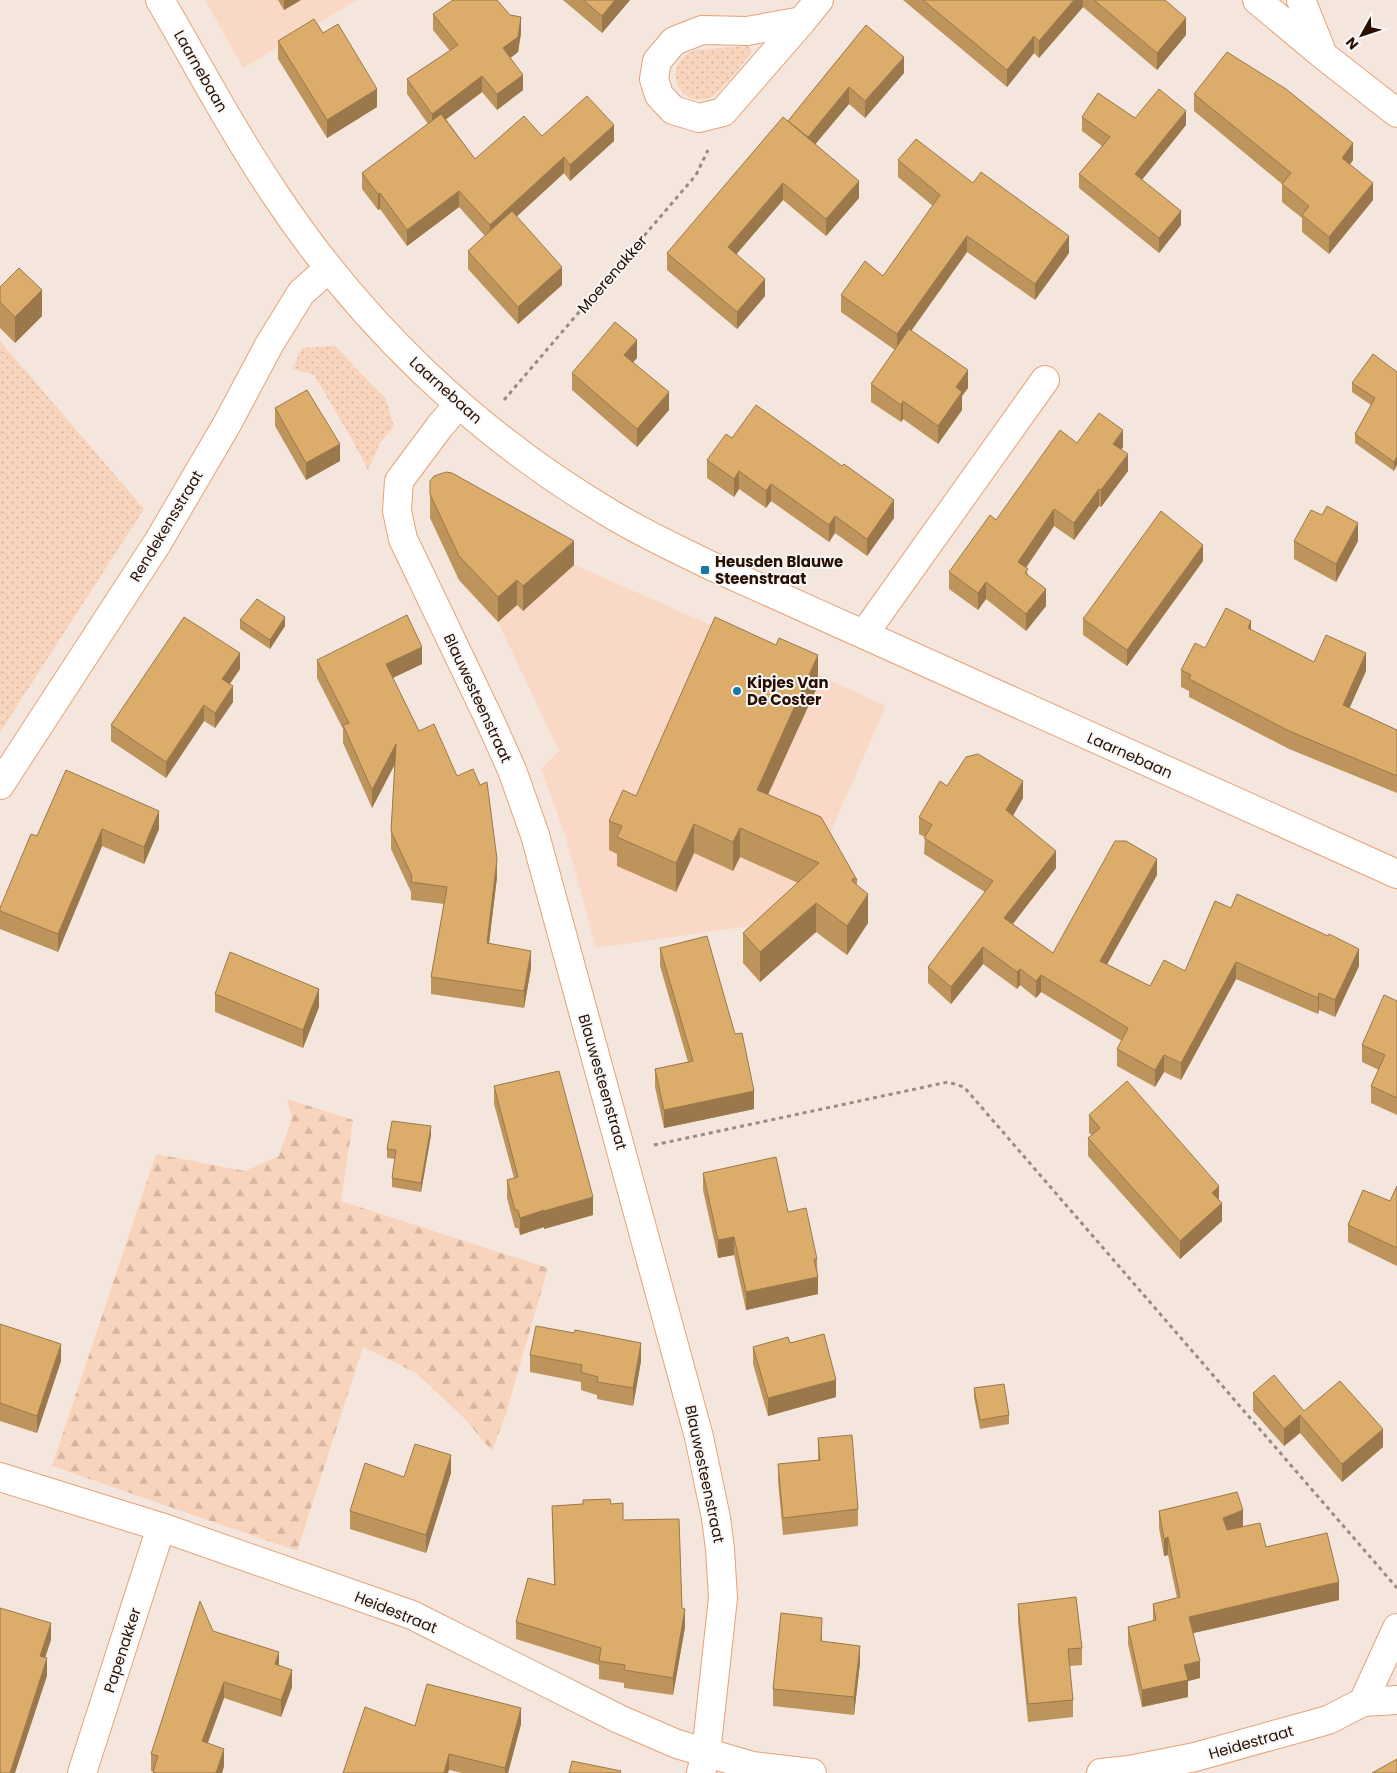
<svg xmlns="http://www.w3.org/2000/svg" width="1397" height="1773" font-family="Poppins,sans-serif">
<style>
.built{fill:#f9d9c6}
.green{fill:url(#green-dots)}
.forest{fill:url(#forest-firs)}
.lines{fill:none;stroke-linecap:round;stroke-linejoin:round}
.minor-casing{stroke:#e6a276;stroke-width:30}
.path{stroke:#9d8a7f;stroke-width:3;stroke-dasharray:4 4;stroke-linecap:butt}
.minor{stroke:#fff;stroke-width:28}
.wall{fill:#bd945c}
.shaded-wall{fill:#9a784b}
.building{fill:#dcac6b;stroke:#9a784b}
.poi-dot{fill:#1379a5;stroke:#f7f7f7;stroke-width:2}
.labels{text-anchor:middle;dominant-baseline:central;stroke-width:4;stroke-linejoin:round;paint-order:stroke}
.street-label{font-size:15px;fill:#280f01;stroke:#f7f7f7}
.poi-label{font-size:15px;font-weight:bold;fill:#280f01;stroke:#f7f7f7;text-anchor:start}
</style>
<defs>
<pattern id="green-dots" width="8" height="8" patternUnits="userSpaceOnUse" patternTransform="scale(1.25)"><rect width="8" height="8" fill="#f9d4bc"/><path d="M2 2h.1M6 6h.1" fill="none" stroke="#d5b5a0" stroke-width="1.8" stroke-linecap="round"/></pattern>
<pattern id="forest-firs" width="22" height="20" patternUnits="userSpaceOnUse" patternTransform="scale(1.25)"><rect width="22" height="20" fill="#f9d4bc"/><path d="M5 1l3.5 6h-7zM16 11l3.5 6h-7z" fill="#d5b5a0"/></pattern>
</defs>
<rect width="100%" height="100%" fill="#f5e6dd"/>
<path class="built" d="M205,0h152l-114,68z
M430,506l136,55 138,61 182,84 -94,214 -196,28 -30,-110 -25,-69 18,-18 -61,-129 -43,-45 2,-1 -27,-58z"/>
<path class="green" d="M748,46l3,3v4c-8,10 -28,37 -39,43 -30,17 -55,-30 -17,-46z
M0,341l144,168 -144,223z
M335,346l51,53 8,28 -14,16 -12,27 -14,-27 -40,-68 -22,-6 10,-21z"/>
<path class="forest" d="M287,1099l66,21 -12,81 207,67 -42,145 -14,38 -28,-33 -48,-45 -53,-26 -66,204 -245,-85 104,-312 89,17 34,-15 13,-38z"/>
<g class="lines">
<defs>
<path id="minor" d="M160,0c38,65 73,132 115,194 86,130 202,241 336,320 31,19 64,34 96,50l690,310
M1257,0l67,56 73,57
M1301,0l21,52
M802,21l-55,10 -45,-1 -28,11 -17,20 -3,18 5,16 14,15 26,8 24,-6 79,-91 17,-21
M459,404l-19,22 -41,55 -2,30 6,28 87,182 22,49 23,65 164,602 17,81 4,31 3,49 -17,155 -5,20
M864,634l181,-254
M0,785l158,-243 69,-118 42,-79 32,-52 28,-25
M0,1477l161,50 251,88 207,104 58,25 75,22 60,7
M1363,1702l34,-74
M82,1773l79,-246
M1101,1773l28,-3 66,-13 133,-37 35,-18 34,-2"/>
</defs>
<use href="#minor" class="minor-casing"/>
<path class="path" d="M504,400l192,-225 12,-25
M654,1145l294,-63 16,5 433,501"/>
<use href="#minor" class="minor"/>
</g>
<path class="wall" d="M278,0h23l-17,10z
M563,0h67l-28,33z
M903,0h262l21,35 -29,35 -74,-63 -44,51 -5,-5 -27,34z
M433,14l88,19 -3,19 -8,6 13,32 -26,20 -15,-18 -36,27 29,40 67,-23 72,5 -44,40 -6,-8 -48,44 46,68 -44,39 -50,-55v-18l17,-15 -26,-29 -52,39 -27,-37 -2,1 -16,-21v-16l66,-49 -21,-30v-15l43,-28 -17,-21z
M866,25l38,48 -39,45 -16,-14 -34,40 44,54 -33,38 -43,-36 -47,54 29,42 -28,33 -70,-59v-17l121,-132z
M323,33l54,74 -50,31 -49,-79v-18z
M1194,94l159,66 -3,4 23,36 -44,54 -27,-22v-14l-20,-16v-18l-88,-73z
M1082,117l53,1 51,7 -44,55 39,45 -22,28 -80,-65v-14l23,-28 -20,-15z
M898,160l75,23 96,70 -34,47 -68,-48 -56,79 57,57 -6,8v14l-24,34 -35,-25 -2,3 -30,-20v-18l24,-34 -54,-38v-17l42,-19 50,-70 -35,-29z
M0,287l42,29 -27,27 -15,-15z
M637,358l-4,4 36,48 -32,37 -65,-57v-17z
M1397,372l-3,99 -39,-28v-9l16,-29 -19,-13v-9z
M275,408l65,53 -34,19 -31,-54z
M732,438l162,80 -27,38 -32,-23 -6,9 -58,-41 -5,7 -27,-19 -5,8 -27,-19v-18z
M1077,443l46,4 -2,3 7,21 -27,36 -2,-1 -25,34 -20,-14 -28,42 2,7 18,31 -20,25 -40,-32 -8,11 -29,-21v-17l47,-52z
M430,481l144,84 -51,46 -6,-6 -19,17 -39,-42 -29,-62z
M1294,541h64l-22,41 -42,-23z
M1203,561l-76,105 -44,-31v-16z
M240,620l45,6 -15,23 -30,-20z
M1251,630l63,32 52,9 -17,37 48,22v63l-108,-44 -100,-52v-6l-8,-4v-17l24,-22z
M317,660l105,4 -29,14 26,53 78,146 -8,66 42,25 -7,40 -93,-14v-17l13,-73 -33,-4v-8l-20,-43v-18l4,-67 -23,44 -29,-65v-14l-26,-51z
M240,669l-10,15 3,18 -18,26 -11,-7 -38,57 -55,-37v-16z
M818,685l-50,109 89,86v5l11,38 -21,32 -31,-23 -56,50 -17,-19v-30l55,-50 -58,-26 -7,14 -39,-18 -18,39 -59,-26v-12l-8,-4v-29l27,-25z
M66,770l93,59 -15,35 -42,-18 -44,106 -58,-23v-21l37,-72z
M947,786l76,12 -10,18 43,52 -43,56 40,29 104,-78 -50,89 43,22 35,-15 30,-70 144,65 -24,51 -16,-7 -1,4 -82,-35 -55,101 -17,-8 -9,15 -38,-21v-17l5,-8 -81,-49 -5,6 -16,-13 -3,4 -34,-25 -32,40 -23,-21v-16l57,-75 -61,-38 1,-17 -6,-3v-17z
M660,948l75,86 19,75 -90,19 -9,-41v-18l33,-7 -28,-96z
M215,994l104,13 -16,41 -88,-36z
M1397,1001v114l-26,-12v-17l8,-16 -17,-8v-17z
M494,1086l99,129 -49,14v-2l-24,8 -2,-7h-3l-8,-30v-18l7,-2 -20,-74z
M1089,1115l130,86 3,20 -42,38 -92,-103v-18l4,-3 -3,-2z
M431,1135l-10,57 -29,-5v-9l3,-19 -8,-1v-9z
M703,1173l85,39 29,47 1,35 -72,16 -12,-55 -16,3 -15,-68z
M1397,1186v80l-49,-24v-17l42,-24z
M0,1324l61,37 -24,72 -37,-12z
M790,1343l46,54 -68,19 -15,-52v-17z
M530,1355l111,6 -8,45 -36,-7v-4l-16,-5v-8l-51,-10z
M974,1388l35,27v9l-29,5 -6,-32z
M1253,1393l51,18 79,36 -41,35 -42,-49 -16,13 -31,-35z
M818,1438l40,71v17l-75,9 -5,-54v-17l40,-4z
M451,1473l-25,80 -76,-24v-18l54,-34z
M611,1504l12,16 59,88 3,19 -12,68 -49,-7v-5l-25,-4v-14l-83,-26v-17l38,-37 -2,-79z
M1159,1511l84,15 23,21 73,53 -146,33 7,45 -12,3v16l-46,10 -14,-63v-17l25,-6v-17l24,-6 -9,-43 -4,1 -5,-28z
M1018,1604l64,44v17l-13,1 4,34v17l-45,5 -10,-100z
M213,1631l66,35 13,21 -11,30 -57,-19 -16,45 16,23 -2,7h-69v-1l-2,-1v-17z
M822,1635v6l38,22 -6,52 -81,-9v-17z
M521,1724l-13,49h-46l-13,-3 -34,-44z"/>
<path class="shaded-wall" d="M284,0h17l-17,10z
M615,0h15l-28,33v-17z
M1074,0h9v7l-44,51v-17z
M521,17v16l-3,19 -15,12v-16z
M1186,18v17l-29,35v-17z
M1034,36v17l-27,34v-17z
M904,57v16l-39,45v-17z
M523,75v15l-26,20v-16z
M482,76v16l-50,38v-16z
M849,87v17l-41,49v-16z
M377,89v18l-50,31v-18z
M1186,111v14l-51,63v-14z
M614,125v16l-44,40v-16z
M1353,143v17l-11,15v-17z
M564,157v16l-74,68v-16z
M859,181v17l-33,38v-17z
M783,183v17l-55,64v-17z
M1373,183v17l-44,54v-17z
M459,191v16l-52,39v-16z
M380,193v16l-2,1v-16z
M1181,211v14l-22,28v-15z
M967,236v16l-70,99v-17z
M1069,236v17l-34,47v-16z
M562,267v18l-44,39v-17z
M765,279v17l-28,33v-17z
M42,290v26l-27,27v-26z
M637,340v18l-13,14v-17z
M968,370v18l-6,8v14l-24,34v-18l18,-39z
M669,392v18l-32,37v-18z
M903,401v18l-2,3v-17z
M1123,430v17l-10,14v-17z
M340,444v17l-34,19v-17z
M1128,454v17l-27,36v-17z
M1397,456v9l-3,6v-9z
M739,471v18l-5,8v-18z
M771,484v17l-5,7v-17z
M1099,489v17l-25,34v-17z
M894,500v18l-27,38v-17z
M1054,509v17l-36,53v-17z
M835,516v17l-6,9v-17z
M1358,523v18l-22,41v-18z
M574,541v24l-51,46v-25z
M1203,545v16l-76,105v-16z
M517,580v25l-19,17v-25z
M986,582v17l-8,11v-17z
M1046,589v17l-20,25v-17z
M285,617v9l-15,23v-9z
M1251,621v18l-3,-11z
M422,647v17l-36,17v-17z
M240,653v16l-18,25v-15z
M1366,653v18l-23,52v-18z
M818,655v30l-61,134v-29z
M233,686v16l-18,26v-15z
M204,705v16l-38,57v-16z
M396,744v18l-24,46v-18z
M1023,781v17l-17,29v-17z
M159,811v18l-15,35v-17z
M694,824v29l-18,39v-29z
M740,828v29l-7,14v-29z
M102,829v17l-44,106v-18z
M1056,851v17l-52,67v-17z
M497,859v18l-10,83v-17z
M1157,859v16l-57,102v-16z
M868,894v29l-21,32v-29z
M816,903v29l-56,50v-30z
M983,947v17l-32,40v-17z
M1359,949v17l-24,51v-17z
M531,951v17l-7,40v-17z
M1236,962v17l-55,101v-17z
M1020,969v16l-3,4v-17z
M1041,975v17l-5,6v-17z
M319,989v18l-16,41v-18z
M1319,993v17l-1,4v-16z
M1164,1055v17l-9,15v-17z
M754,1091v18l-90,19v-18z
M431,1126v9l-10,57v-9z
M1219,1186v18l-7,-11z
M593,1197v18l-49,14v-18z
M1222,1203v18l-42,38v-18z
M544,1210v17l-24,8v-17z
M734,1237v18l-16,3v-18z
M818,1277v17l-72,16v-18z
M641,1343v18l-8,45v-18z
M61,1344v17l-24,72v-17z
M836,1380v17l-68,19v-18z
M1300,1415v18l-16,13v-17z
M1383,1429v18l-41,35v-18z
M451,1455v18l-25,80v-18z
M1243,1510v18l-20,7v-17z
M1168,1537v18l-4,1v-17z
M1339,1582v18l-150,34v-17z
M685,1609v18l-12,68v-17z
M822,1618v17l-1,24v-18z
M51,1623v17l-11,33v-17z
M860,1646v17l-6,52v-18z
M279,1652v17l-4,-5z
M47,1658v18l-32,97h-5z
M1200,1661v17l-12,3v16l-46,10v-17l42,-25z
M292,1670v17l-11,30v-17z
M224,1682v16l-22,60v-17z
M521,1708v16l-13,49h-3v-5z
M224,1749v17l-2,7h-6z
M449,1754v16l-1,3h-4z"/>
<path class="building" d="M453,0h44l13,15 11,2 -3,20 -15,11 20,27 -26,19 -15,-18 -50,38 -25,-35 51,-34 -25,-31z
M583,0h32l-13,16z
M923,0h151l-35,41 -5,-5 -27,34z
M1094,0h71l21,18 -29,35z
M314,19l9,14 15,-9 39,65 -50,31 -49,-79z
M866,25l38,32 -39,44 -16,-14 -41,50 -20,-16z
M1227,52l59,37 67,54 -11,15 31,25 -44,54 -27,-22 7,-9 -27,-22 9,-11 -97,-79z
M1159,89l27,22 -51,63 46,37 -22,27 -80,-64 31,-37 -28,-20 16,-24 37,25z
M587,96l27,29 -44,40 -6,-8 -74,68 -31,-34 -52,39 -27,-37 -2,1 -16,-21 79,-59 34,45 49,-43 18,20z
M783,117l76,64 -33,38 -43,-36 -55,64 37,32 -28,33 -70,-59z
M916,139l57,44 8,-11 88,64 -34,48 -68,-48 -70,98 -56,-39 24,-34 18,15 57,-81 -42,-35z
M512,211l50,56 -44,40 -50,-56z
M19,268l23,22 -27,27 -15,-15v-15z
M615,322l22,18 -13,15 45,37 -32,37 -65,-56z
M909,329l59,41 -12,17 6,5 -24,34 -35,-25 -2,4 -30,-21z
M1373,354l24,18v84l-3,6 -39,-28 20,-36 -23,-15z
M307,390l33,54 -34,19 -31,-55z
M756,405l86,61 2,-2 50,36 -27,39 -32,-23 -6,9 -58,-41 -5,7 -27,-20 -5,8 -27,-19 19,-26 6,4z
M1099,413l24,17 -10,14 15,10 -27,36 -2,-1 -25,34 -20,-14 -36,53 10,7 -3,4 21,16 -20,25 -40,-32 -8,11 -29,-21 41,-57 6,5 64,-90 17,13z
M446,472l6,1 122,68 -51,45 -6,-6 -19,17 -39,-41 -29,-62v-13l4,-5z
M1327,506l31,17 -22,41 -42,-23 17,-31 11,5z
M1161,511l42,34 -76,105 -44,-31z
M257,599l28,18 -15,23 -30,-20z
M1226,608l25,13 -3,7 66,34 12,-27 40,18 -23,52 54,25v46l-108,-45 -100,-52 2,-4 -10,-5 14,-27 10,5z
M407,615l15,32 -36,17 33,67 15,-7 23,52 16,-7 7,16 7,-3 10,77 -10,84 44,8 -7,40 -93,-14 16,-90 -36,-5 1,-6 -21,-45 5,-87 -24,46 -29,-65 6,-2 -32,-63z
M184,617l56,36 -18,26 11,7 -18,27 -11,-8 -38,57 -55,-37z
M715,617l61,28 3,-7 39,17 -61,135 64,27 36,63 -4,-2 -1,3 16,13 -21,32 -31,-23 -56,49 -17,-19 76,-70 -79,-35 -7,14 -39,-18 -18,39 -59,-26 5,-11 -13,-5 14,-31 13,6z
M978,754l45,27 -17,29 50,41 -52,67 49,35 62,-112h11l31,18 -57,102 50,25 14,-26 21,11 30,-70 16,7 6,-14 91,42 1,-2 30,15 -24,51 -16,-7 -1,5 -82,-36 -55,101 -17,-8 -9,15 -38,-21 11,-21 -87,-53 -5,6 -16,-12 -3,3 -34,-25 -32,40 -23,-20 65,-86 -69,-43 8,-13 -13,-8 21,-36 7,5 19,-29z
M66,770l93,41 -15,36 -42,-18 -44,105 -58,-23v-3l31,-74 6,2z
M707,936l28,98 7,-1 12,58 -90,19 -9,-41 38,-8 -33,-113z
M230,952l89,37 -16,41 -88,-36z
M1384,995l13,6v97l-26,-12 14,-31 -23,-10z
M559,1071l34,126 -49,14v-1l-24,8 -2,-8h-3l-8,-30 11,-3 -24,-91z
M1127,1081l92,105 -7,7 10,10 -42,38 -92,-103 12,-10 -11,-13z
M392,1121l39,5 -10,57 -29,-5 4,-28 -9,-1z
M776,1157l12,55 18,-4 11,51h-3l4,18 -72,15 -12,-55 -16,3 -15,-67z
M1397,1186v62l-49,-23 15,-35 27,11z
M0,1324l61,20 -24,72 -37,-13z
M536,1326l38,7 1,-3 66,13 -8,45 -36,-6 1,-5 -17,-5 1,-7 -52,-10z
M824,1334l12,46 -68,18 -15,-51 35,-10 2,6z
M1274,1375l30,36 36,-30 43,48 -41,35 -42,-49 -16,14 -31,-36z
M1004,1384l5,31 -29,5 -6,-32z
M852,1435l6,74 -75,9 -5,-54 42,-4 -2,-22z
M415,1444l36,11 -25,80 -76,-24 15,-48 39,14z
M1237,1492l6,18 -20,8 4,12 33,-7 6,24 61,-14 12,49 -150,35 11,44 -16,4 4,15 -46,10 -14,-63 28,-7 -3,-16 27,-7 -12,-60 -4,2 -5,-28z
M610,1499l1,5 12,-1v17l56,-1 3,89 3,1 -12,69 -49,-8 1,-5 -26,-4 2,-13 -85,-26 12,-44 27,7 -3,-79 31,-2v-4z
M1076,1597l6,51 -14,1 5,51 -45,4 -10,-100z
M200,1601l13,30 66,21 -4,12 17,6 -11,30 -57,-18 -22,59 22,8 -8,24h-59l-4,-1 5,-16 -7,-2z
M0,1608l51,15 -11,33 7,2 -37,115h-10z
M781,1613l41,5 -1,23 39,5 -6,51 -81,-8z
M427,1684l94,24 -16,60 -56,-14 -5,19h-101l22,-66 50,19z
M1397,1759v14h-25z
M572,1761l49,10 -1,2h-51z"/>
<g class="poi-dot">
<rect x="700" y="565" width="10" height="10" rx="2.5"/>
<circle cx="737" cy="691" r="5"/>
</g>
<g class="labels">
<g class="street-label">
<text transform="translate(201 71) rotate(60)">Laarnebaan</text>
<text transform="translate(612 274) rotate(-49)">Moerenakker</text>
<text transform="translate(446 390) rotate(42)">Laarnebaan</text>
<text transform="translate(166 526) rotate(-59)">Rendekensstraat</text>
<text transform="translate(478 698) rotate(65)">Blauwesteenstraat</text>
<text transform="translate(1130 755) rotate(24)">Laarnebaan</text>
<text transform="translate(603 1082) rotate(74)">Blauwesteenstraat</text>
<text transform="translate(705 1474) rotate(78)">Blauwesteenstraat</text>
<text transform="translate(396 1612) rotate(22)">Heidestraat</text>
<text transform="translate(122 1650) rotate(-72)">Papenakker</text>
<text transform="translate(1251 1742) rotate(-16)">Heidestraat</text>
</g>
<g class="poi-label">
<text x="715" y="561">Heusden Blauwe<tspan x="715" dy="17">Steenstraat</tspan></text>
<text x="747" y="682">Kipjes Van<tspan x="747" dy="17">De Coster</tspan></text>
</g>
</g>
<g transform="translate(1362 35) rotate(230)" stroke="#f7f7f7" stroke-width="4" paint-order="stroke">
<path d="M0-4L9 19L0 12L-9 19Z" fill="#280f01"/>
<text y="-8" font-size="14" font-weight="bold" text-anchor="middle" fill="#280f01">N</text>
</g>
</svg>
